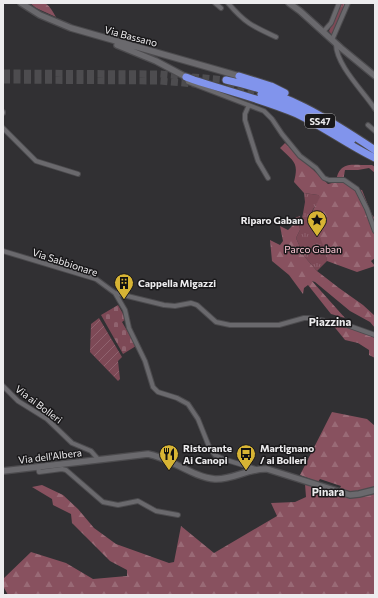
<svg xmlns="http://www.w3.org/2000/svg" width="378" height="598" font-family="Commissioner,sans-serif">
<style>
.grass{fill:url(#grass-tufts)}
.forest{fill:url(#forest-firs)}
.cemetery{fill:url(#cemetery-stones)}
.garden{fill:url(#garden-furrows)}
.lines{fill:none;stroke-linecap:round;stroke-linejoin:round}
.highway-tunnel{stroke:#4d4c4f;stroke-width:7;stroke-dasharray:7 3.5;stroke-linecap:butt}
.street-casing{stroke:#4c4b4e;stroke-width:6}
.secondary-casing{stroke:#4c4b4e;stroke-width:8}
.highway-casing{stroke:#4c4b4e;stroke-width:9}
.street{stroke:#6a696d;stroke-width:4}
.secondary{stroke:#6a696d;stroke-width:5.5}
.highway{stroke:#8194ec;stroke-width:7}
.labels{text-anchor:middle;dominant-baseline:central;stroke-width:3;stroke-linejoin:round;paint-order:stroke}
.shield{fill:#19181a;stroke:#adacae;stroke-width:1}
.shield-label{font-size:9px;font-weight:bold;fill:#edecee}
.street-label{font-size:10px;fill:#edecee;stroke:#19181a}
.poi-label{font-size:10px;font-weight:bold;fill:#edecee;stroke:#19181a;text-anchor:start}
.park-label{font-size:10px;fill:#fdc7d4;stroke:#19181a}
.neighbourhood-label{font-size:11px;font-weight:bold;fill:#edecee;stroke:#19181a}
</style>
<defs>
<pattern id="grass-tufts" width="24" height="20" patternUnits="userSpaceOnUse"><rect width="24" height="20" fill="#7d4956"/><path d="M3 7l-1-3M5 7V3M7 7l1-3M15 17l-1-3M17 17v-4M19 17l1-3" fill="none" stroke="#90636f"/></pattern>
<pattern id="forest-firs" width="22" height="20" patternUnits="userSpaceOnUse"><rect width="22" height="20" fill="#88515f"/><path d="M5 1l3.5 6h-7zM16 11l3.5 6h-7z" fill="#996a76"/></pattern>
<pattern id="cemetery-stones" width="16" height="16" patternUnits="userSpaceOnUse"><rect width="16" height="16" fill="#7d4956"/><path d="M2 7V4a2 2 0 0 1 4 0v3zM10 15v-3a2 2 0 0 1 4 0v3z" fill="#90636f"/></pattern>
<pattern id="garden-furrows" width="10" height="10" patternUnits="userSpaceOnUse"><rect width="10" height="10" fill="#7d4956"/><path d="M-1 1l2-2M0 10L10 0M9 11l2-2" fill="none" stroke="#90636f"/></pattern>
</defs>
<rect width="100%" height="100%" fill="#313033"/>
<path class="grass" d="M341,3h5l-13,31h-2l-2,-3z
M304,193l14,2 3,2 -9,14 -3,10 14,21 3,7 1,12 -10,10 -13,-15 -8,-18 4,-8 -1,-11h3l3,-17z"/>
<path class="forest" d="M30,3c17,0 17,-2 26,14l-20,-9z
M285,143l43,41 8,-2c3,-23 18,-16 36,-17l3,2v6l-6,-5 -11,2h-13l-2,11 11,8 8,1 10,25 3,3v40l-4,3 4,5 -18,6 -30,-11c-2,-17 -8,-26 -18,-40l3,-9 8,-15 -2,-2 -14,-2 -10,-11c5,-20 0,-20 -14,-34z
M300,216l-1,3 1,11 -4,8 8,18 13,15 22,17 24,17 12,11v12l-5,-6 -20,-11 -35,-29 -3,-1 33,37 -14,-4 -23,-29 -4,3 -1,6 -14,-19 -17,-14 -2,-21 10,5 3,-4 -3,-15 8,4 6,-6 -2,-5z
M332,324l27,6 16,8v20l-6,-3v-5l-11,-7 -13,-3z
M332,412l35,7 8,7v169h-367l-5,-9v-7l28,-27 35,11 27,16 34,-3v-6l-17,-9 -38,-38 -1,-9 -18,-9 -1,-6 -20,-12 10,-2 21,10 15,14 16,19 22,16 53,19 5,-1 7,-36 33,27 63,-37 -6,-13 24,-1 11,-5 -1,-13 32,10 4,-8 -21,-7 -2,3 -18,-7z"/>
<path class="cemetery" d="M118,305l8,14 -4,3 14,24 -13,8 -22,-39z"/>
<path class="garden" d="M99,318l23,39 -4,4 2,18 -2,2 -28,-29 1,-28z"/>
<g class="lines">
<path class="highway-tunnel" d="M3,73l157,1 66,6
M3,80l157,1 35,3
M227,87l34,7"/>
<defs>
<path id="street" d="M215,3l6,5
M228,3c17,20 24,23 48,34
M323,32l8,-9 8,-20
M332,40l16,-37
M336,44c0,21 28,48 39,65
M186,77l2,5 76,29 8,8 10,15 18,22 16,12 8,10 5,2h15l13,9 10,20 8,22
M249,105l-4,9v6l13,41 10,17
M3,112v1
M368,125l7,6
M3,128l33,33 42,13
M3,251l93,28 19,14 10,17 4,18 16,33 8,26 5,5 19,6 11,6 10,15 12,30 5,6 8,4 33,10
M115,293l49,12 11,1 16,-3 6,2 19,17 14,3h49l25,-7h5l38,7 28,10
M3,386l15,15 29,18 25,24 19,8 7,8
M38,467l1,5 23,-3 4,1 37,32 15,3 20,-4 18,10 22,4"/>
<path id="secondary" d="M21,3l19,12 31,13 168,48
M289,3l11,8 41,37 34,28
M117,45l39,16 30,16
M3,471l145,-17c23,4 44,23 67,25 18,1 33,-11 52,-10l83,26 9,-1 16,-4"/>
<path id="highway" d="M239,76l32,10 14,7
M186,77l8,3c34,11 70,20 103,34 27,13 51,31 78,44
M226,80c61,13 98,36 149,70
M261,94c33,11 62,28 91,46"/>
</defs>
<use href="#street" class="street-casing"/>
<use href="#secondary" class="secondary-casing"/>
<use href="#highway" class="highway-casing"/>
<use href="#street" class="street"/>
<use href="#secondary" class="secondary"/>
<use href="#highway" class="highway"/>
</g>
<defs>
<symbol id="sight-pin" viewBox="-11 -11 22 30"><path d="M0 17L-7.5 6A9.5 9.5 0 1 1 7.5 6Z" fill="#d7b434" stroke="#19181a"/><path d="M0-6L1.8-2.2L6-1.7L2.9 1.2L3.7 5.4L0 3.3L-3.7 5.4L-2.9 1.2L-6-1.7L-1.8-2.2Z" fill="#111"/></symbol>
<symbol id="building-pin" viewBox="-11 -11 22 30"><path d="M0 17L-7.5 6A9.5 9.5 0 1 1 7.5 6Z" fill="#d7b434" stroke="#19181a"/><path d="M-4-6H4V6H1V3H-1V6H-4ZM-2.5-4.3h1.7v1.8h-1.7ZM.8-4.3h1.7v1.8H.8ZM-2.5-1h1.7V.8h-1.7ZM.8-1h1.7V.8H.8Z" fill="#111"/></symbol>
<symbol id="restaurant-pin" viewBox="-11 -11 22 30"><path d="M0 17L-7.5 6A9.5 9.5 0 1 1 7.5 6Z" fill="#d7b434" stroke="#19181a"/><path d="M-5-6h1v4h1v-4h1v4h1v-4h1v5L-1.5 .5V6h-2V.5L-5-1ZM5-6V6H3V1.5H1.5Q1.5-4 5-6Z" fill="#111"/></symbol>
<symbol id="bus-pin" viewBox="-11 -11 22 30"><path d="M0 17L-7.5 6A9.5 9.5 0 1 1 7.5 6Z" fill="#d7b434" stroke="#19181a"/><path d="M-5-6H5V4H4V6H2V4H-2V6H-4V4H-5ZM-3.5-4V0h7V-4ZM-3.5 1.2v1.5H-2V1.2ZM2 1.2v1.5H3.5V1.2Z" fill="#111"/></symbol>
</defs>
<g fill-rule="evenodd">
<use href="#sight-pin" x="306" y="209" width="22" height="30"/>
<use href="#building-pin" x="113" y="272" width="22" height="30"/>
<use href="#restaurant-pin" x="158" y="443" width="22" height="30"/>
<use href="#bus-pin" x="235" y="443" width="22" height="30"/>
</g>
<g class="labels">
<rect class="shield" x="305" y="114" width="30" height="14" rx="3"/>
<g class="shield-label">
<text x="320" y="121">SS47</text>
</g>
<g class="street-label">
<text transform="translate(131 36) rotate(15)">Via Bassano</text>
<text transform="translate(65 262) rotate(18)">Via Sabbionare</text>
<text transform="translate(39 404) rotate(37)">Via ai Bolleri</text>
<text transform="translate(50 456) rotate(-7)">Via dell'Albera</text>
</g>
<g class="poi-label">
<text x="303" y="220" text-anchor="end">Riparo Gaban</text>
<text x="138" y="283">Cappella Migazzi</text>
<text x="183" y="448">Ristorante<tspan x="183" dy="12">Ai Canopi</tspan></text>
<text x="260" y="448">Martignano<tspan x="260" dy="12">/ ai Bolleri</tspan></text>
</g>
<g class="park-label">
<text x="313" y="249">Parco Gaban</text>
</g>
<g class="neighbourhood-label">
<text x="330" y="321">Piazzina</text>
<text x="328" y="491">Pinara</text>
</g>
</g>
<rect width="378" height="598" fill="none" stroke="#edecee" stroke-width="8"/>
</svg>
